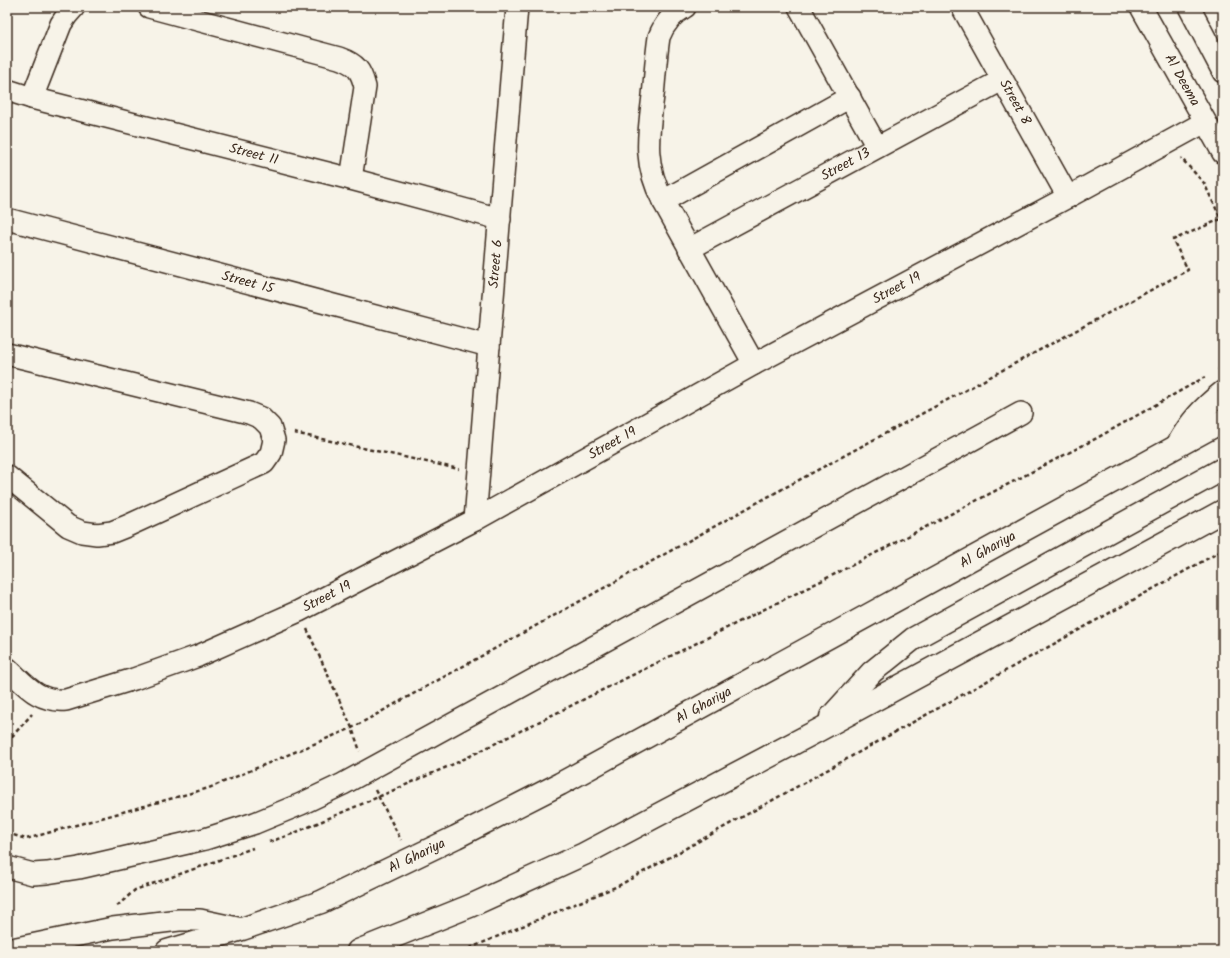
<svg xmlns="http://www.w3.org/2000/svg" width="1230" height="958" font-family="Kalam,sans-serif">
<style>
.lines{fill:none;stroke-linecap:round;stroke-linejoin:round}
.minor-casing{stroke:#3b2a1e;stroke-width:24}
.major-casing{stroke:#3b2a1e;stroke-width:25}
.path{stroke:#3b2a1e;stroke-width:2.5;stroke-dasharray:4 3;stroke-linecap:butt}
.minor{stroke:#f7f3e8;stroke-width:21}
.major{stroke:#f7f3e8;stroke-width:22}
.labels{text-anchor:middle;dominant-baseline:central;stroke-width:4;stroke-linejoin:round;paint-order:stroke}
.street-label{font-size:14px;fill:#3b2a1e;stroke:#f7f3e8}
</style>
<rect width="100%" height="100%" fill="#f7f3e8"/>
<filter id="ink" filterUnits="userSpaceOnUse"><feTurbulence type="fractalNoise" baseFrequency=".025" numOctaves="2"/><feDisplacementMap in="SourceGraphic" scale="8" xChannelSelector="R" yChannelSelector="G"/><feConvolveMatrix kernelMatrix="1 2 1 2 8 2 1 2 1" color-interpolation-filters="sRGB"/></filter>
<g filter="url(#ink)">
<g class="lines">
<defs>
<g id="minor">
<path d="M149,7l190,51c17,6 22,12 26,29l-14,92"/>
<path d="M685,7c-13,7 -21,17 -26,30 -3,20 -4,39 -6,59 -5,40 -10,67 10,105l91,163"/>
<path d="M799,7l78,140"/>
<path id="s1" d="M962,7l106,190"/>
<path id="s2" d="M1141,7l82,146"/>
<path d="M1189,7l34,65"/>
<path id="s3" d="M7,90l25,8 319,81 149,40"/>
<path d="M32,98l29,-74 6,-9 7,-8"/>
<path d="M663,201l187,-104"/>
<path id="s4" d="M7,219l482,127"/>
<path id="s5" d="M689,249l313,-169"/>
<path d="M7,354l242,59 12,5 9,9 4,13 -3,13 -7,10 -137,63 -15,6 -15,2 -15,-2 -14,-6 -61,-50"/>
<path id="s6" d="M475,520l14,-174 28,-339"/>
<path id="s7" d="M7,668c19,17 30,34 59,32l68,-21 64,-23 101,-45 176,-91 279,-156 314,-167 137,-75"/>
<path d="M7,867l26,7 14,-1 32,-5 126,-29 50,-16 46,-19 42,-20 678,-371"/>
<path d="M7,950l106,-22 66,-8h21l42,9"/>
</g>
<g id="major">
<path d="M1178,444c13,-23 24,-35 45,-52"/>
<path d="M831,717l41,-45 41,-33 310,-170"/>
<path id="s8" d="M167,951l75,-22 79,-27 135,-65 104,-53 663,-363"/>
<path d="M358,951l112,-45 114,-52 235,-124 404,-219"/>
</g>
</defs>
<use href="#minor" class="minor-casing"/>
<use href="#major" class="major-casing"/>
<path class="path" d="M1218,370l5,-3
M294,433l165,36
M307,629l45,99 8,23
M7,742l25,-28
M375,790l26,50
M7,833l19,6 183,-51 143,-60 410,-228 426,-230 -15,-30 48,-21 -17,-36 -23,-25
M269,842l23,-8 86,-37 78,-34 383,-191 258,-134 108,-61
M117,906l18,-16 118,-42
M463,951l155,-65 605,-336"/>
<use href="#minor" class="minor"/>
<use href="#major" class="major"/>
</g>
</g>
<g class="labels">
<g class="street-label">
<text stroke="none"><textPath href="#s2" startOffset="84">Al Deema</textPath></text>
<text stroke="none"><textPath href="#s1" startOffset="109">Street 8</textPath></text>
<text stroke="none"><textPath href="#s3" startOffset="255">Street 11</textPath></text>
<text stroke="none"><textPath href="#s5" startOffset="178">Street 13</textPath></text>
<text stroke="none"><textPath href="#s6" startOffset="257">Street 6</textPath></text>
<text stroke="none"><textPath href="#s4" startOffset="249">Street 15</textPath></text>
<text stroke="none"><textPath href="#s7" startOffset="999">Street 19</textPath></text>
<text stroke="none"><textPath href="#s7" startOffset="675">Street 19</textPath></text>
<text stroke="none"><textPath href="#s8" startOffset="916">Al Ghariya</textPath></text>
<text stroke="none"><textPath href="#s7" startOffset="351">Street 19</textPath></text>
<text stroke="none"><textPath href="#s8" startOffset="592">Al Ghariya</textPath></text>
<text stroke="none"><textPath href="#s8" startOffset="268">Al Ghariya</textPath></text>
</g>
</g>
<rect width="1230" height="958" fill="none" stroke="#f7f3e8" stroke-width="24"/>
<rect x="12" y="12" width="1206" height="934" fill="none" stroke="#3b2a1e" stroke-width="1.5" filter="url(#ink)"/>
</svg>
